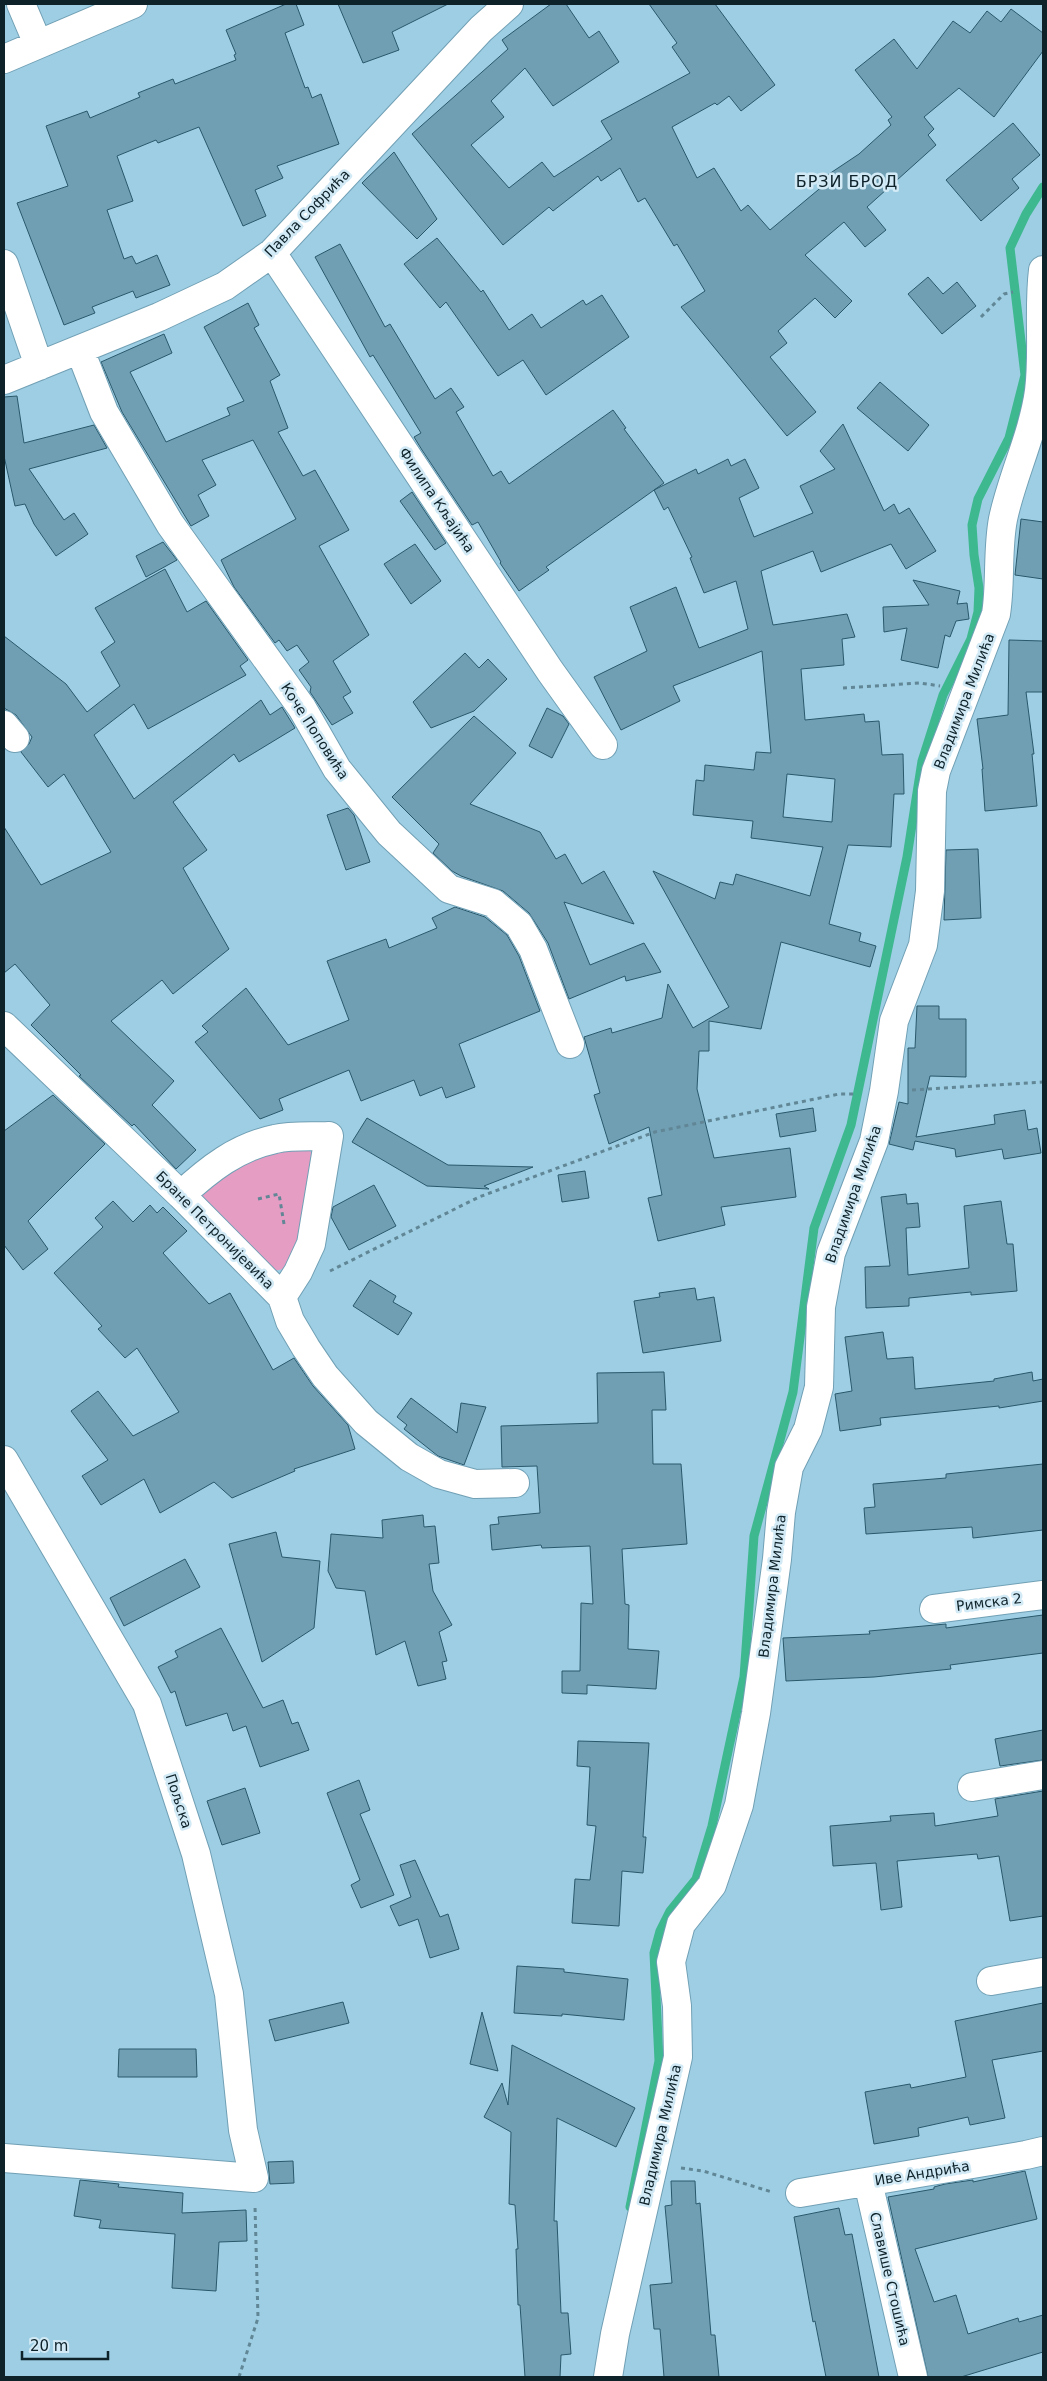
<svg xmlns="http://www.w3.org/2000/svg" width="1047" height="2381" font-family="'DejaVu Sans',sans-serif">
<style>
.green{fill:#e59dc3}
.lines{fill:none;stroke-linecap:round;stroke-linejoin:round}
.stream{stroke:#3db88f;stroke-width:9}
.building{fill:#709fb4;stroke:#2a586b;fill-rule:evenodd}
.minor-casing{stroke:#71a0b5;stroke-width:30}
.path{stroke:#618695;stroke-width:3;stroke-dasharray:4 4;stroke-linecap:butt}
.minor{stroke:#fff;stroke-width:28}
.labels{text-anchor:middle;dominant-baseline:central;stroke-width:5;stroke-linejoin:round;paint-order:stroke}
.street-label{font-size:14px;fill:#0e222a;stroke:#d2eaf5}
.quarter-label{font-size:16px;letter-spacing:1px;fill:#0e222a;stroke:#d2eaf5}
</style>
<rect width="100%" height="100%" fill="#9dcee3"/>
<path class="green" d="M305,1148l6,4 5,9 -15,81 -13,26 -14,3 -74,-75 8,-10 56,-34z"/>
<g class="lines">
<path class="stream" d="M630,2207l29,-146 -5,-108 6,-22 10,-20 26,-32 16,-53 32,-149 10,-141 39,-144 21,-164 37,-103 56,-268 15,-96 21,-66 28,-56 7,-27 1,-24 -5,-33 -2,-30 6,-26 31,-61 16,-63 -15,-127 16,-34 17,-27"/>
</g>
<path class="building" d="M286,4h10l8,21 -19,8 20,55 3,-1 4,11 9,-4 18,50 -62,22 6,12 -28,12 11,26 -23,10 -44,-99 -41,16 -2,-3 -39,16 16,45 -26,9 17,49 8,-3 4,8 21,-9 13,30 -34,13 -3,-7 -41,16 3,6 -31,12 -47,-122 51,-17 -22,-60 41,-15 3,7 50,-21 -2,-4 35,-14 2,5 61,-24 -2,-5 2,-1 -10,-24z
M338,4h110l-56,28 7,18 -36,13z
M551,4h15l23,34 10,-7 20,31 -66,44 -28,-38 -34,33 13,16 -33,28 38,43 33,-26 12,15 58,-38 -11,-18 89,-48 -18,-26 5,-4 -28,-39h66l60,81 -34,26 -12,-15 -12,9 -2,-2 -43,24 25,51 17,-10 27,43 7,-6 22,25 54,-45 -4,-5 39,-26 32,-29 -3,-5 4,-3 -37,-47 39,-31 23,30 36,-48 17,12 17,-22 14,11 10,-13 32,24v18l-49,66 -35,-29 -35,29 10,12 -6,6 8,10 -69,62 19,23 -21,17 -21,-25 -39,33 47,46 -17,17 -20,-20 -37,33 9,12 -17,14 46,55 -29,24 -106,-129 24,-16 -28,-47 -3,2 -29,-48 -7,4 -18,-34 -19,13 -3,-5 -45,35 -4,-4 -46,38 -91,-111 96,-85 -6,-9z
M1013,123l27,32 -28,24 7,9 -38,33 -35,-41z
M394,152l43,67 -20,20 -55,-56z
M437,238l44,54 2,-2 26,40 23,-16 9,14 42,-28 3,5 16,-10 27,42 -83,58 -23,-35 -25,16 -52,-74 -6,6 -36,-44z
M340,244l45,83 5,-3 45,75 16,-11 13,19 -8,5 37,64 8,-5 8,13 104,-74 13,18 -2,1 40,54 -118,84 3,3 -30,21 -19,-28 1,-1 -23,-40 -6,3 -50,-75 -8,-13 7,-4 -48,-78 -3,2 -55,-100z
M928,277l15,17 14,-12 19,24 -34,28 -34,-40z
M248,303l11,22 -5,3 26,47 -10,6 18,47 -10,4 25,44 12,-6 34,60 -30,16 50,89 -36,26 18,31 -8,5 10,16 -21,12 -22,-33 1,-5 -12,-17 10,-8 -12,-17 -10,6 -8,-11 -4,3 -41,-56 -13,-27 75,-41 -43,-79 -51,20 14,25 -18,10 11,21 -18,10 -69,-114 -21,-50 63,-28 8,19 -42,19 36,70 64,-27 -3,-7 17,-7 -40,-74z
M880,382l49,43 -21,26 -51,-43z
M17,396l7,47 70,-18 13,23 -78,21 35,51 10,-7 14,21 -32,22 -22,-32 -9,-20 -10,2 -11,-50v-59z
M843,424l41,87 10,-7 5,10 10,-6 27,43 -30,18 -15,-25 -70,28 -8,-21 -52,20 12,54 74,-11 8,23 -13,2 2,26 -43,4 4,51 59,-6 1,8 14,-1 3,34 21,-1 1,40h-10l-3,53 -43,-2 -19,79 32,9 -2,8 17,5 -6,21 -89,-25 -20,87 -52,-8v30h-10l-2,38 17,69 76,-10 6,49 -75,10 4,18 -67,16 -10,-43 14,-3 -13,-68 -40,17 -15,-49 6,-2 -16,-56 27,-9 1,5 50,-15 6,-34 25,44 36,-21 -76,-136 62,28 5,-17 13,3 3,-11 74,22 13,-49 -72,-9 2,-17 -60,-6 3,-35 8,1 1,-16 49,5 2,-18 15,1 -9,-102 -89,35 7,15 -59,29 -27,-53 53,-26 -17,-44 46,-20 23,61 49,-19 -12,-48 -32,12 -14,-35 2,-1 -24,-50 -4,3 -10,-20 42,-21 2,5 30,-15 3,7 14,-7 14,29 -20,10 15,39 59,-24 -13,-27 35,-17 -15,-18zM787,774l48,5 -3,43 -49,-5z
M412,492l34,51 -11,7 -35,-49z
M1021,519l22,3v57l-28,-4z
M163,542l14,18 -31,17 -10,-21z
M415,544l26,37 -30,23 -27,-40z
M165,569l22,43 19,-11 42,59 -8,6 6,9 -98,54 -14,-25 -40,31 40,64 127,-99 9,15 12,-8 13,21 -56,34 -5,-8 -61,48 34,48 -24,18 46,81 -56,45 -11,-14 -51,41 63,60 -22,24 44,45 -20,19 -42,-45 -2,2 -53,-50 2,-1 -50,-50 19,-20 -35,-41 -11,9v-146l37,58 70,-33 -47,-78 -16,13 -27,-35 8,-8 3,-7 -16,-22 -12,-7v-72l62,48 21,28 33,-26 -19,-34 14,-10 -20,-34z
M913,580l47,11 -3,13 10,-1 2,16 -13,2 -6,16 -5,-2 -7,33 -37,-8 6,-32 -23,4 -1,-25 46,-2z
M1009,640l34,1v51h-17l8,62h-2l5,52 -52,5 -3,-42h1l-6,-50 31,-4z
M465,653l14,15 9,-9 19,20 -33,32 -43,17 -18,-26z
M547,708l16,8 6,8 -17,34 -23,-12z
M474,716l42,37 -46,51 70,28 16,27 9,-5 17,30 22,-13 30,53 -70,-22 26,63 54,-22 17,29 -35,9 -1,-5 -56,23 -21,-56 -19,-30 -26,-22 -42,-15 -9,-5 -19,-18 6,-9 -47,-47z
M348,808l6,7 16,47 -24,8 -19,-55z
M978,849l3,69 -37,2 2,-70z
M455,907l30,10 22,18 12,21 21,55 -81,33 16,43 -29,11 -4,-11 -22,9 -6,-16 -53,21 -12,-31 -70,29 4,11 -23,9 -65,-77 13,-10 -6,-6 44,-38 42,57 61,-25 -22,-59 59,-22 3,9 48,-20 -5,-10z
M917,1006h22v13h27v58l-36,-1 -14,61 79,-13 -1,-9 31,-5 3,20 9,-2 4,25 -37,6 -2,-10 -46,8 -1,-8 -40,-8 -2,9 -24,-6 10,-42 9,2v-56h7z
M53,1095l52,49 -77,77 20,28 -25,21 -19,-25v-114z
M813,1108l3,23 -36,6 -4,-23z
M367,1118l81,47 85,2 -49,19 5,3 -62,-3 -75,-44z
M585,1171l4,27 -27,4 -4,-27z
M374,1185l22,41 -47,24 -18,-33 2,-10z
M906,1194l1,10 11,-1 2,24 -14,1 2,47 61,-7 -5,-62 37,-5 6,43h6l4,47 -46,4v-3l-62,6v8l-43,2 -1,-41 25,-1 -9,-69z
M113,1201l20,21 17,-17 7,8 6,-6 24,24 -24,22 46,51 21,-11 43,77 21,-12 19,28 35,39 7,24 -61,20 1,2 -63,27 -18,-16 -54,31 -16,-34 -43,26 -19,-29 26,-16 -37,-49 27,-20 35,45 46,-24 -42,-64 -12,10 -27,-29 4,-3 -48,-53 49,-46 -8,-9z
M370,1280l26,16 -3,6 19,11 -14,22 -45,-29z
M695,1288l2,12 17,-3 7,44 -78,12 -9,-52 26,-4 -1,-4z
M883,1332l4,27 26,-2 2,32 79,-8v-2l38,-7 1,9 10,-2v22l-44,7v-2l-119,12 1,7 -41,6 -5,-37 17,-3 -7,-54z
M664,1372l2,38h-14l1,54h28l6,80 -65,5 3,55 4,1 -1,44 31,2 -3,38 -69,-4v9l-25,-1v-22h18l1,-68 12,1 -3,-58 -48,2 -1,-3 -49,5 -2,-25 9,-1 -1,-7 42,-4 -3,-47 -35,1 -1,-41 97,-3 -1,-50z
M411,1398l46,35 4,-30 25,4 -22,58 -26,-9 -34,-27 3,-4 -10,-8z
M1043,1464v66l-70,8 -1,-11 -106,7 -2,-26 11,-1 -2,-23 73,-6v-4z
M423,1515l1,12 11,-1 4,37 -10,1 4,27 19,34 -13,7 8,29 -5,1 4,17 -28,7 -13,-45 -29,14 -11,-64 -29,-3 -8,-17 3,-37 52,4 -1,-18z
M276,1532l6,25 38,4 -6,67 -52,34 -33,-118z
M185,1559l15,28 -76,39 -14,-28z
M1043,1615v38l-93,12 1,4 -77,8 -88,4 -3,-43 87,-4 -1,-3 77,-7v4z
M221,1628l42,80 20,-8 9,24 6,-2 11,28 -49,17 -14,-41 -13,5 -6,-18 -41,13 -11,-35 -4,2 -13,-26 20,-10 -3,-6z
M1043,1730v30l-43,6 -5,-27z
M578,1741l71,2 -6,94h3l-3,36 -21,-2 -3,55 -47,-3 3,-44 15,1 6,-54 -9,-1 3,-58 -13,-1z
M359,1780l11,30 -10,4 34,81 -33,13 -10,-23 9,-5 -33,-87z
M245,1788l15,45 -38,12 -15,-44z
M1043,1791v125l-33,5 -11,-65 -21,3 -1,-5 -80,7 5,46 -21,3 -5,-47 -43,3 -3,-40 61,-5 -1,-5 44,-3 1,13 63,-10 -3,-17z
M415,1860l25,57 8,-3 11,35 -29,9 -12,-39 -19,7 -9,-20 21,-9 -11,-32z
M517,1966l47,3v3l64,7 -4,41 -62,-6v2l-48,-3z
M343,2002l6,21 -74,18 -6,-21z
M1043,2003v48l-51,9 13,58 -35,7 -2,-8 -50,11 1,8 -45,8 -9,-52 45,-8 1,4 55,-11 -11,-56z
M482,2012l16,59 -28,-7z
M512,2045l123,63 -19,39 -59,-29 -3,103h3l4,92h7l3,41 -10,1 -1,22h-35l-5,-72h-2l-2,-56h2l-3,-44 -6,-1 2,-72 -27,-15 18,-34 6,22z
M119,2049h77l1,28h-79z
M293,2161l1,22 -24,1 -2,-22z
M1025,2171l12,48 -122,30 19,53 22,-7 12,39 50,-16 1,4 24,-7v37l-82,25h-33l-40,-180 46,-8v-2l11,-3 28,-4v2z
M80,2180l39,4 -1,3 65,6 -1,20 64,-3 1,31 -28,1 -3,49 -44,-3 3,-54 -76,-6 2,-8 -27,-4z
M671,2181h24l1,23 4,-1 11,132h4l4,42h-55l-4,-48h-6l-4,-44 22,-2 -7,-77 7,-1z
M839,2208l6,27 7,-1 27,143h-53l-11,-56 -2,1 -19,-105z"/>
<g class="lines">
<defs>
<path id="minor" d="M21,4l17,40
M4,59l129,-55
M272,253l278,418 53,74
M4,264l35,102
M80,350l24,62 66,112 132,184 35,61 52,64 60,56 44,14 26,22 14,24 37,95
M4,380l155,-63 66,-31 47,-33 209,-224 28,-25
M4,725l11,13
M4,1026l177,169 101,102 8,24 16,27 19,28 41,46 43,35 30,17 36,10 40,-1
M181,1195c28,-26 56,-48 94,-56 17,-4 37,-2 54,-3l-18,108 -13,28 -16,25
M4,1460l143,244 49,150 33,140 14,136 11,48 -250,-20
M934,1609l109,-14
M972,1787l71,-12
M991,1981l52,-9
M868,2182l45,195
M800,2193l226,-38 17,-4
M608,2377l7,-43 63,-277 -1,-51 -6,-44 10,-38 31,-39 27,-80 17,-92 21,-154 4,-47 8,-45 19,-38 11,-42 2,-80 10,-54 43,-112 10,-50 10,-70 29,-76 7,-54 2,-100 4,-20 60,-157c5,-31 1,-64 7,-95 9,-43 30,-84 36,-128 5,-40 -1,-81 4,-121"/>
</defs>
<use href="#minor" class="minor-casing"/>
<path class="path" d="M981,317l23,-23 9,-2
M843,688l77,-5 20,3
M912,1090l131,-8
M258,1199l21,-5 5,30
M330,1271l149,-74 176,-65 184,-38h17
M681,2168l22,3 69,21
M239,2377l19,-59 -3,-112"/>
<use href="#minor" class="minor"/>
</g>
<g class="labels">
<g class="street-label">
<text transform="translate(307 213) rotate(-46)">Павла Софрића</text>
<text transform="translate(437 500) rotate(56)">Филипа Кљајића</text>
<text transform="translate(964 701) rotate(-69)">Владимира Милића</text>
<text transform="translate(315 731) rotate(57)">Коче Поповића</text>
<text transform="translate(853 1194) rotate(-71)">Владимира Милића</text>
<text transform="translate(215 1230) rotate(45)">Бране Петронијевића</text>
<text transform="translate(772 1586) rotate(-83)">Владимира Милића</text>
<text transform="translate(989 1602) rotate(-7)">Римска 2</text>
<text transform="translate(179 1801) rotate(72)">Пољска</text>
<text transform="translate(660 2135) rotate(-77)">Владимира Милића</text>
<text transform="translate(922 2173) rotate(-9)">Иве Андрића</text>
<text transform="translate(890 2279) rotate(77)">Славише Стошића</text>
</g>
<g class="quarter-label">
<text x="847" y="181">БРЗИ БРОД</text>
</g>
</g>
<rect width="1047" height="2381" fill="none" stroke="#0e222a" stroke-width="10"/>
<path d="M22 2351v8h86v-8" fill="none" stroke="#0e222a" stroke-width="2.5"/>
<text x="30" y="2351" font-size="15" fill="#0e222a" stroke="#d2eaf5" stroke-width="4" paint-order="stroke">20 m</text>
</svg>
